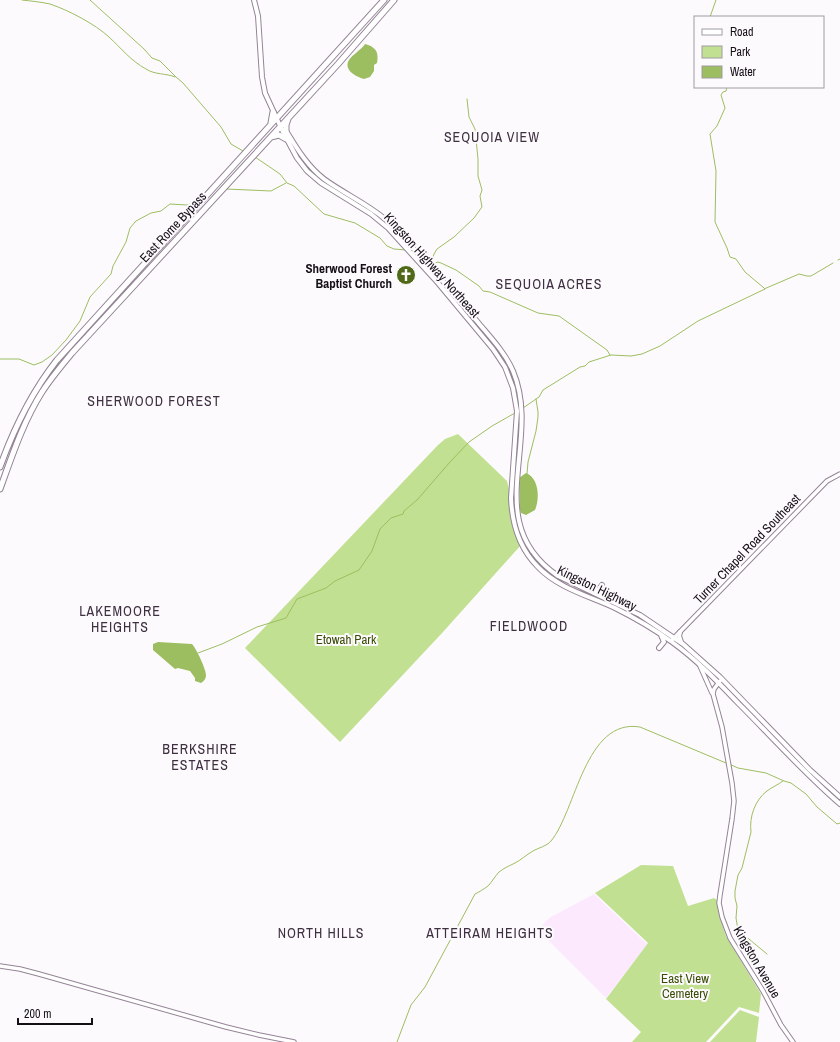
<svg xmlns="http://www.w3.org/2000/svg" width="840" height="1042" font-family="'Archivo Narrow',sans-serif">
<style>
.built{fill:#fce9fe}
.green{fill:#c2e091}
.water{fill:#9dbe60}
.lines{fill:none;stroke-linecap:round;stroke-linejoin:round}
.stream{stroke:#9dbe60;stroke-width:1}
.minor-casing{stroke:#948496;stroke-width:5.5}
.major-casing{stroke:#948496;stroke-width:6}
.highway-casing{stroke:#948496;stroke-width:7}
.minor{stroke:#fff;stroke-width:3.5}
.major{stroke:#fff;stroke-width:4}
.highway{stroke:#fff;stroke-width:5}
.labels{text-anchor:middle;dominant-baseline:central;stroke-width:4;stroke-linejoin:round;paint-order:stroke}
.street-label{font-size:13px;fill:#150f16;stroke:#fdfafe}
.poi-label{font-size:13px;font-weight:bold;fill:#150f16;stroke:#fdfafe;text-anchor:end}
.park-label{font-size:13px;fill:#384c04;stroke:#fdfafe}
.neighbourhood-label{font-size:14px;letter-spacing:1px;fill:#3e3040;stroke:#fdfafe}
</style>
<rect width="100%" height="100%" fill="#fdfafe"/>
<path class="built" d="M594,894l53,50 -41,54 -68,-68 11,-12z"/>
<path class="green" d="M458,434l49,47 15,63 -79,88 -103,110 -95,-94 193,-203 7,-6z
M641,865l32,1 15,40 26,-8 3,2 2,16 7,20 35,58 -2,19 -20,-6 -33,35h-74l9,-10 -35,-33 42,-56 -53,-50z
M740,1010l19,7 -3,25h-46z"/>
<path class="water" d="M365,44c11,3 14,8 12,19l-3,2v6l-4,6 -6,2c-8,-2 -21,-9 -15,-19 4,-6 12,-10 16,-16z
M526,473c13,5 14,25 9,37l-9,5 -5,-2 -1,-3 -1,-32z
M158,642l34,2c4,4 14,25 14,31 0,4 -2,6 -5,8l-6,-2v-3l-5,-7 -12,-3 -3,1 -22,-19v-6z"/>
<g class="lines">
<path class="stream" d="M22,0c9,1 19,2 28,4 18,6 45,20 59,33 12,11 22,24 37,32 9,6 20,4 29,8
M90,0l54,49 8,9 8,3 16,16 7,6 38,44 10,17 12,7
M710,17l6,-17
M727,87l-1,4 -3,1 -2,3 4,13 -8,18 -7,8 6,37 -1,51 12,26 3,9 6,2 9,13 19,16
M255,157l25,17 7,9 7,3 30,28 31,9 25,15 7,8 7,3 12,1
M226,189l45,2 15,-8
M205,193l4,-5
M422,255l9,9
M838,260l2,-1
M431,264l3,-10 3,-5 17,-12 20,-19 8,-11 -2,-11 2,-6 -4,-14v-17l-3,-30 -6,-12 -2,-18
M432,264l6,-2 3,1 15,7 23,16 4,5 7,1 48,21 21,3 48,34 3,5
M0,359h19l15,6 8,-3 10,-7 14,-15 14,-19 10,-24 21,-23 2,-8 13,-24 4,-14 6,-7 15,-8 10,-2 9,-7 17,1 11,-3
M523,408l16,-11 4,-7 37,-23 5,-1 4,-4 22,-7 20,1 11,-2 18,-8 38,-25 67,-32h-1l35,-15 8,2h4l22,-13
M527,474l1,-12 8,-31 2,-14v-5l-2,-13
M198,653l24,-9 35,-17 29,-9 11,-19 29,-11 9,-7 24,-11 13,-19 8,-22 11,-11 12,-4 1,-3 13,-11 33,-38 19,-20 23,-16 23,-13
M729,764l9,4 28,5 18,8 7,2 15,11 11,13 20,17 3,-1
M767,954l-29,-24 -2,-12 1,-12 -2,-8v-7l3,-16 4,-7 9,-36c-2,-15 4,-32 16,-41 5,-4 11,-6 16,-10
M397,1042l14,-37 14,-18 50,-93c4,-2 9,-5 13,-8 4,-4 7,-10 11,-14 5,-4 10,-6 16,-9 6,-3 11,-8 18,-12 5,-3 14,-5 18,-10 25,-30 34,-123 89,-114l86,36"/>
<defs>
<path id="minor" d="M671,641l156,-160 13,-7
M700,666l12,27
M720,681l-6,8 -1,5 9,33 10,56 2,18 -2,18 -12,76 -1,8 3,14 8,21 33,53 18,34 12,17
M0,966l20,3 19,5 187,53 33,8 35,7"/>
<path id="major" d="M254,0l4,16 4,61 3,16 17,37 15,28 10,13 14,12 50,31 17,14 50,55 55,66 12,18 8,21 4,23 -6,87c1,26 8,50 27,69 20,21 51,29 77,41 20,10 39,21 57,34 25,18 46,40 67,62 33,33 65,69 101,100
M285,129c11,18 22,37 39,50 19,14 42,24 61,40 10,8 18,18 27,28 21,22 40,45 60,68 14,18 32,35 41,56 30,71 -34,151 45,205l82,39 43,29 37,33 90,93 30,27
M603,591l4,7
M592,592l6,-2 4,-5
M680,632l-1,4 2,6
M659,648l5,-6 -3,-7"/>
<path id="highway" d="M271,123l2,-11
M286,131v-6l2,-6
M271,137l8,-2 7,4
M0,467c14,-39 31,-74 57,-107l327,-360
M0,489c12,-33 23,-67 42,-97 9,-14 20,-27 30,-39l266,-289 56,-64"/>
</defs>
<use href="#minor" class="minor-casing"/>
<use href="#major" class="major-casing"/>
<use href="#highway" class="highway-casing"/>
<use href="#minor" class="minor"/>
<use href="#major" class="major"/>
<use href="#highway" class="highway"/>
</g>
<defs>
<symbol id="church-disc" viewBox="-11 -11 22 22"><circle r="9.5" fill="#506919" stroke="#fdfafe"/><path d="M-1.2-6h2.4v3.5h3.3v2.4h-3.3V6h-2.4V-.1h-3.3v-2.4h3.3Z" fill="#fff"/></symbol>
</defs>
<g fill-rule="evenodd">
<use href="#church-disc" x="395" y="264" width="22" height="22"/>
</g>
<g class="labels">
<g class="street-label">
<text transform="translate(173 227) rotate(-47)">East Rome Bypass</text>
<text transform="translate(432 265) rotate(48)">Kingston Highway Northeast</text>
<text transform="translate(747 549) rotate(-46)">Turner Chapel Road Southeast</text>
<text transform="translate(597 588) rotate(26)">Kingston Highway</text>
<text transform="translate(757 962) rotate(60)">Kingston Avenue</text>
</g>
<g class="poi-label">
<text x="392" y="268">Sherwood Forest<tspan x="392" dy="15">Baptist Church</tspan></text>
</g>
<g class="park-label">
<text x="346" y="639">Etowah Park</text>
<text x="685" y="978">East View<tspan x="685" dy="15">Cemetery</tspan></text>
</g>
<g class="neighbourhood-label">
<text x="492" y="137">SEQUOIA VIEW</text>
<text x="549" y="284">SEQUOIA ACRES</text>
<text x="154" y="401">SHERWOOD FOREST</text>
<text x="120" y="611">LAKEMOORE<tspan x="120" dy="16">HEIGHTS</tspan></text>
<text x="529" y="626">FIELDWOOD</text>
<text x="200" y="749">BERKSHIRE<tspan x="200" dy="16">ESTATES</tspan></text>
<text x="321" y="933">NORTH HILLS</text>
<text x="490" y="933">ATTEIRAM HEIGHTS</text>
</g>
</g>
<rect x="694" y="16" width="130" height="72" fill="#fdfafe" stroke="#a09ca1"/>
<rect x="702" y="29" width="20" height="6" fill="#ffffff" stroke="#a09ca1"/>
<text x="730" y="36" font-size="12" fill="#150f16">Road</text>
<rect x="702" y="46" width="20" height="12" fill="#c2e091" stroke="#a09ca1"/>
<text x="730" y="56" font-size="12" fill="#150f16">Park</text>
<rect x="702" y="66" width="20" height="12" fill="#9dbe60" stroke="#a09ca1"/>
<text x="730" y="76" font-size="12" fill="#150f16">Water</text>
<path d="M18 1018v6h74v-6" fill="none" stroke="#150f16" stroke-width="2"/>
<text x="24" y="1018" font-size="12" fill="#150f16" stroke="#fdfafe" stroke-width="3" paint-order="stroke">200 m</text>
</svg>
